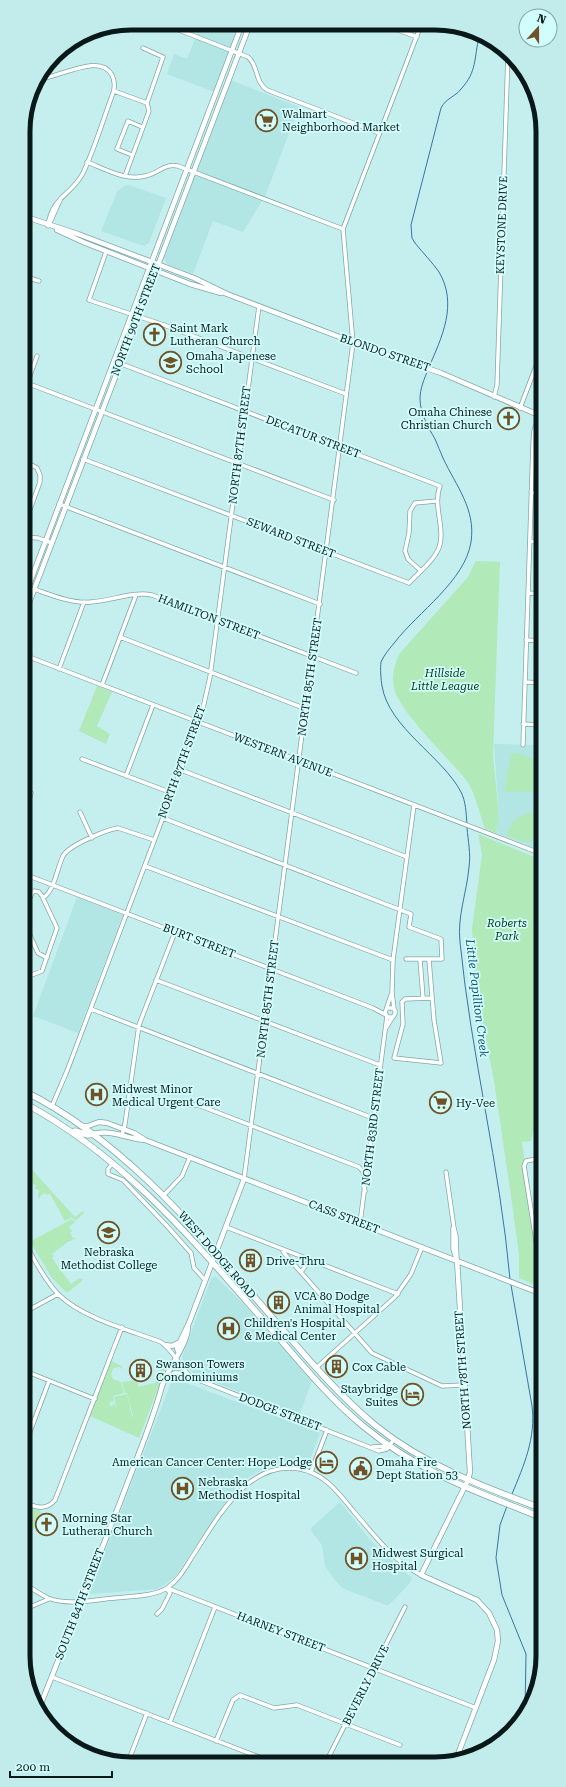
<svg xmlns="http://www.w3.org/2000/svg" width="566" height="1787" font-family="'Roboto Serif',serif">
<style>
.built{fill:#b1e6e5}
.green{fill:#b1e9b8}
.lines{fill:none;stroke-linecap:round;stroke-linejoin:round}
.stream{stroke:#3775a2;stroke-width:1}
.minor-casing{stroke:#80a8a8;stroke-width:5}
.major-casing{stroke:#80a8a8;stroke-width:6}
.highway-casing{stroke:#80a8a8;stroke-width:7}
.minor{stroke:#fff;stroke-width:3.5}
.major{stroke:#fff;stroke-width:4.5}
.highway{stroke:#fff;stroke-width:5.5}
.labels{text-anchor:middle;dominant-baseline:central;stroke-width:3.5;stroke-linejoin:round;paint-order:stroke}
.poi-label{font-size:11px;fill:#091919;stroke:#d2fdfd;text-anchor:start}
.street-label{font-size:11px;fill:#091919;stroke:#d2fdfd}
.park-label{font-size:11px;font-style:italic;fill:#003b11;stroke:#d2fdfd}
.water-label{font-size:12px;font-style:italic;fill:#15517b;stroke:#d2fdfd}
.rim{fill:none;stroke:#091919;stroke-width:5}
</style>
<rect width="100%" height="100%" fill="#c5efef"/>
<path class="built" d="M201,23l38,1 -25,68 -47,-18 7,-20 13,5z
M231,80l68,27 -33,87 -23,38 -30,-11 -20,53 -26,-10 -3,-6z
M129,185l37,13 -17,45 -5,3 -43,-15 16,-39 7,-6z
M494,744l48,1v106l-46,-18 3,-15z
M77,897l46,18 -45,118 -45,-17z
M215,1276l27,26 70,79 -13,35 -105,-42 -9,-9 -3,-8 29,-78z
M173,1378l147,55 -12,32 -18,-2 -21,3 -19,10 -9,8 -19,23 -47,70 -9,7 -9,5 -66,5 -2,-3z
M340,1502l31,39 41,37 -2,5 -22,23 -46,-18 -8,-9 -9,-13 -3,-21 -11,-14 1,-4z
M543,1652v11l-8,34 -3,5 -1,-21 4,-27z"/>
<path class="green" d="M476,561l24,1 -7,192 6,64 -3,15 -11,-4c-6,-16 -9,-36 -19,-49 -17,-22 -67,-68 -72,-92 -3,-12 1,-25 6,-35l68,-76z
M97,686l15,6 -15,34 13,8 -4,10 -27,-13z
M511,753c26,1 31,15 31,38l-38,1z
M534,813h4l-2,25c-8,8 -19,1 -29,-2 3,-15 12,-23 27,-23z
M478,834l64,26v237l-11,44 -9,1 20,146 -23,-10v-23l-8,-59 -17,-115 -14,-74 -5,-38 -3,-40 10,-75z
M24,1161l51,56 8,-6 1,2 -9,8 -3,-4 -7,4 -15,-27 -3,1 -2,-2 -5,3v3l-2,-3 1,-6 -4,-1 1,-4 -4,-1 -6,-8 5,-1 -2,-4 -5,3z
M72,1219l3,3 -6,5 3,4 -2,2 3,5h4l-9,4 -16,12 2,2 -2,2 19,26 9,-6 3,2 -15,12 -1,-1v2l-15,-15 -23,-38 3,-2 1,2z
M111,1361l11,5 1,3 -4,-2 -6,1 -2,7 2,4 8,3 3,11 -11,3 1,5 -4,1 -1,3 3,1 2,-3 3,7 -3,-13 13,-3 5,22 -5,2 6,-2 -6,-23h-2l-3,-11 15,-2 1,7 17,-4 5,-7 1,-9 6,-2 -28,73 -49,-22z
M28,1506l11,3 2,3 -7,16 -3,2 -6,-2v-21z"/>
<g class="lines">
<path class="stream" d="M429,367c13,-30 29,-63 10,-95 -7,-10 -16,-19 -24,-29l-3,-5 -1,-13 30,-117c5,-10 14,-11 20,-19 16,-17 13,-31 18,-52
M428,370c-4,9 -8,19 -8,29 0,14 8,28 15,40 3,6 5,13 8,19 13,28 33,51 28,84 -6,39 -53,70 -76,100 -5,6 -11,13 -14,20 -1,6 0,18 1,24 7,42 60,70 79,106 5,10 5,21 6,32
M467,828c1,13 4,26 2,39 -2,25 -12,49 -9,75 11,113 40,224 50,337
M511,1285l21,121c4,32 -8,59 -20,88
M534,1413l8,-1
M507,1506l-7,19 -4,33 6,37 24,59 -1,58"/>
<defs>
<path id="minor" d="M161,23l87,34c11,9 6,24 19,33l112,43
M384,25l33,12
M39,79c20,-1 60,-27 73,-4 3,6 3,12 1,18 -10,27 -18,55 -30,80 -11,22 -31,23 -35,53
M114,91l33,12 16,-46 -20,-9
M132,155l-15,-6 11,-28 14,6
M87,162c18,7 38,19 58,14 13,-2 19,-13 33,-10l165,63
M125,176l24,-65 -2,-8
M49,225l12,-27
M106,252l-17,48 75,25 182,69
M23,276l16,5
M24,382l310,118
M27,384l10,-28
M494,397l3,-12 11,-332
M520,408l21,-55
M533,443l8,3
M83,459l326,124c9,-10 23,-20 29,-33 9,-20 -6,-43 2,-64l-321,-123
M24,461l13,7 3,7v7l-12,33 -2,22
M531,492l10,3
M59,504l261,100
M24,537l14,1 14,5
M530,541l11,2
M421,571l-13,-12 -3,-8 4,-18 1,-22 5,-8 22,-2
M34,589c17,6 39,15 57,13 20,-1 42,-11 61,-7l204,78
M528,593l14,1
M120,637l186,72
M526,640l16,1
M24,655l518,199
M59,669l25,-67
M525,682l17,1
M102,685l34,-90
M523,724l19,1
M523,745l10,-302 1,-12 5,-16
M82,759l90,34
M181,770l226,87
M126,776l27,-71
M80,812l12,26
M24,817l7,-24
M163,818l248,96 -2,13 32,12 1,20h-36
M145,866l248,94
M24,874l349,134 13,7
M43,898c12,-8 14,-30 20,-42 6,-11 43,-26 55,-28l36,12
M24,912l8,-19 2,-2 5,1 3,4 15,32 -15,43 -18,7
M24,922l14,31 9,5
M420,959l3,39
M429,960l5,60 7,43 -47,-5 9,-34 -1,-22 3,-3 27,-1
M156,980l224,85
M388,1008h4l3,2v4l-2,3h-5l-3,-4 6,-18
M91,1009l282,109
M394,1009l-2,-17 1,-32 21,-155
M386,1028l6,-10
M188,1105h10l161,62 5,6 -1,10 2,8
M52,1106l15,-35 134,-354 9,-40 49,-371
M122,1135l3,-11 14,-99 36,-93
M542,1158l-16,3 -2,5 18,112
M113,1163l-5,6v5l15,6 44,46 24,27 3,15 11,12
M446,1172l8,56 2,8 1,24
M244,1179l109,-836 -10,-114 78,-204
M164,1195l18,-19 8,-19
M360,1223l27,-207
M226,1227l172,67
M453,1228v21l3,10
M25,1242c9,18 19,37 33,52 24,24 71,36 103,48 12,8 19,25 30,35
M282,1249l2,4 88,100 70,33 22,-1
M301,1272l9,-12
M25,1312l33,-18
M316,1368l79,-71 16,-23 11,-27
M25,1371l70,28
M169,1376l5,-3h7l198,78 8,-2 7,-10
M25,1445l24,-64
M372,1447l17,-1
M311,1472l16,-42
M25,1503c11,4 21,8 30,-3l67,-173
M25,1584c7,5 15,10 23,14 17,7 40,3 57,1 19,-3 46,-1 62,-11 12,-8 18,-20 25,-31 24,-36 55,-98 108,-88 26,5 39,25 55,44 20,23 38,48 66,62
M167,1588l309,120
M25,1609l24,-10
M157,1614l5,-5 8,-16 -3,-4
M52,1677l220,85
M170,1722l45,-115
M216,1741l17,-41 7,-5 34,13 23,-3 103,40
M128,1762l19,-49
M326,1762l79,-155"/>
<path id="major" d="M23,216l55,18 116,44 33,16 144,55 70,24 100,43
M57,230l26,12 107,42 31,9
M24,598l218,-574
M24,616l226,-592
M83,1126h5l11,-4 8,1 27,10 11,7 397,154
M94,1134c21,-5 31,5 51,6
M165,1345l7,1 8,-4
M178,1351l-1,-3 12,-25 55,-144
M40,1706c28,-69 54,-138 81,-206 14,-38 31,-76 41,-114 6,-19 26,-41 26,-60
M455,1762l39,-102 4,-19 -1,-11 -8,-17 -12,-13 -56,-25 47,-95 2,-8 -13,-212"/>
<path id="highway" d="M24,1091c108,54 182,151 260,240 29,34 58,67 92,95 50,40 108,61 167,83
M24,1103c102,54 173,142 248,227 29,33 57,68 91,96 57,47 112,65 180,92
M75,1131l13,4 6,-1"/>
</defs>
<use href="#minor" class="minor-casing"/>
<use href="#major" class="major-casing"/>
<use href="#highway" class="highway-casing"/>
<use href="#minor" class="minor"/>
<use href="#major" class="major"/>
<use href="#highway" class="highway"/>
</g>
<defs>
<symbol id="supermarket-ring" viewBox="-11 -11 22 22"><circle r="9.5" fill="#d2fdfd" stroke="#6f5226" stroke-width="1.5"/><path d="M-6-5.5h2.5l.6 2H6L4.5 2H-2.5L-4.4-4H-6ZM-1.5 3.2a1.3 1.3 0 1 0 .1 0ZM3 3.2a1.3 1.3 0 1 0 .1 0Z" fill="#6f5226"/></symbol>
<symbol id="church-ring" viewBox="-11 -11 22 22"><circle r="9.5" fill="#d2fdfd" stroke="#6f5226" stroke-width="1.5"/><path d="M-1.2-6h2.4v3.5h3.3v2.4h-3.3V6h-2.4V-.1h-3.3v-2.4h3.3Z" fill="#6f5226"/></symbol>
<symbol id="school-ring" viewBox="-11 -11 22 22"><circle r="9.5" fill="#d2fdfd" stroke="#6f5226" stroke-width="1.5"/><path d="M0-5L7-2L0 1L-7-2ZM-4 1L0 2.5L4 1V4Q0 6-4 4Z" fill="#6f5226"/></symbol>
<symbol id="hospital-ring" viewBox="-11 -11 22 22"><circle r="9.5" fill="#d2fdfd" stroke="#6f5226" stroke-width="1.5"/><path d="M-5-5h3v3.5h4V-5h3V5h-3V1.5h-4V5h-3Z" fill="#6f5226"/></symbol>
<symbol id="building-ring" viewBox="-11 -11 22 22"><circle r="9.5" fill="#d2fdfd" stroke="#6f5226" stroke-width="1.5"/><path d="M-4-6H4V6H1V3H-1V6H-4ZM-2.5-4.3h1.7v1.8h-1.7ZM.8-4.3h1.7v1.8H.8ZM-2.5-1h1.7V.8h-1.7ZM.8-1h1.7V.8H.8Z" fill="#6f5226"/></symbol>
<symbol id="hotel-ring" viewBox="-11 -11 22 22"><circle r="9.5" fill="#d2fdfd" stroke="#6f5226" stroke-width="1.5"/><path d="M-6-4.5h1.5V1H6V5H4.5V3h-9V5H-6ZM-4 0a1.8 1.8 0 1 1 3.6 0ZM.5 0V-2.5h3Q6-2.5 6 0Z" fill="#6f5226"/></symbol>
<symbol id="civic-ring" viewBox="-11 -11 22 22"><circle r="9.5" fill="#d2fdfd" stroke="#6f5226" stroke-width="1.5"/><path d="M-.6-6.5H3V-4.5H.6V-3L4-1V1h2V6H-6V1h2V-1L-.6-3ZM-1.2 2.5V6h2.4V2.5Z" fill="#6f5226"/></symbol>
</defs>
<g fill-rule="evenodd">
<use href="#supermarket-ring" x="254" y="108" width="25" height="25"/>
<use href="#church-ring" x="142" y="322" width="25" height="25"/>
<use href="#school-ring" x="158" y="350" width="25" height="25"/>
<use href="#church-ring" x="496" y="406" width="25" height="25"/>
<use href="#hospital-ring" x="84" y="1082" width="25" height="25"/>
<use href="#supermarket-ring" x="428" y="1090" width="25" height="25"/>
<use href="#school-ring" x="96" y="1220" width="25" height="25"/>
<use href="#building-ring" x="238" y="1248" width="25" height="25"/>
<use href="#building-ring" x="266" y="1290" width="25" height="25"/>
<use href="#hospital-ring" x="216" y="1316" width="25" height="25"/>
<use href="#building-ring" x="324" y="1354" width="25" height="25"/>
<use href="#building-ring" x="128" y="1358" width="25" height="25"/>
<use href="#hotel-ring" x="400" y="1382" width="25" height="25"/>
<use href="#hotel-ring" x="314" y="1450" width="25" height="25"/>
<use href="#civic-ring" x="348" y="1456" width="25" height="25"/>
<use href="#hospital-ring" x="170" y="1476" width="25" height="25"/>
<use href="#church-ring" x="34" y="1512" width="25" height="25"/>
<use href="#hospital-ring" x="344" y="1546" width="25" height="25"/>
</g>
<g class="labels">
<g class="poi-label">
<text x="282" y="114">Walmart<tspan x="282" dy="13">Neighborhood Market</tspan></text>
<text x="170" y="328">Saint Mark<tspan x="170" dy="13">Lutheran Church</tspan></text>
<text x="186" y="356">Omaha Japenese<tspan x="186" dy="13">School</tspan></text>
<text x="492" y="412" text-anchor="end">Omaha Chinese<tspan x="492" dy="13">Christian Church</tspan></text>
<text x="112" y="1089">Midwest Minor<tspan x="112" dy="13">Medical Urgent Care</tspan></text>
<text x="456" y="1103">Hy-Vee</text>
<text x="109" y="1252" text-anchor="middle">Nebraska<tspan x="109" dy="13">Methodist College</tspan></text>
<text x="266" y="1261">Drive-Thru</text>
<text x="294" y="1296">VCA 80 Dodge<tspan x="294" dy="13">Animal Hospital</tspan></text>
<text x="244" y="1323">Children's Hospital<tspan x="244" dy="13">&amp; Medical Center</tspan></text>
<text x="156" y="1364">Swanson Towers<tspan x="156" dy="13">Condominiums</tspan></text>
<text x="352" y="1367">Cox Cable</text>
<text x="398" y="1389" text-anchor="end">Staybridge<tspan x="398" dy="13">Suites</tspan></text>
<text x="312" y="1462" text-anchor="end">American Cancer Center: Hope Lodge</text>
<text x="376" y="1462">Omaha Fire<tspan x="376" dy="13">Dept Station 53</tspan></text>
<text x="198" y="1482">Nebraska<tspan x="198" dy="13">Methodist Hospital</tspan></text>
<text x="62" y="1518">Morning Star<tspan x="62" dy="13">Lutheran Church</tspan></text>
<text x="372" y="1553">Midwest Surgical<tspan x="372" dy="13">Hospital</tspan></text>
</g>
<g class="street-label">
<text transform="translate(502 225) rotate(-88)">KEYSTONE DRIVE</text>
<text transform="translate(136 320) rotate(-69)">NORTH 90TH STREET</text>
<text transform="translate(385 353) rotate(19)">BLONDO STREET</text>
<text transform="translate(313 437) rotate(21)">DECATUR STREET</text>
<text transform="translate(240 445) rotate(-83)">NORTH 87TH STREET</text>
<text transform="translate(291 538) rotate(21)">SEWARD STREET</text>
<text transform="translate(209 617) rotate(21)">HAMILTON STREET</text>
<text transform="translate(310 677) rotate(-82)">NORTH 85TH STREET</text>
<text transform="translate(283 755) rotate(21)">WESTERN AVENUE</text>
<text transform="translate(182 762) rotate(-70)">NORTH 87TH STREET</text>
<text transform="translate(199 941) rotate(21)">BURT STREET</text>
<text transform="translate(268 999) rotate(-83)">NORTH 85TH STREET</text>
<text transform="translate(373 1127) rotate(-83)">NORTH 83RD STREET</text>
<text transform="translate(344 1217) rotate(21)">CASS STREET</text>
<text transform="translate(217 1255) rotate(49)">WEST DODGE ROAD</text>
<text transform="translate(463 1370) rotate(-94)">NORTH 78TH STREET</text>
<text transform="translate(280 1412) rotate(21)">DODGE STREET</text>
<text transform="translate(80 1604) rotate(-69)">SOUTH 84TH STREET</text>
<text transform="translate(281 1632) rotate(21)">HARNEY STREET</text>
<text transform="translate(366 1685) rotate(-63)">BEVERLY DRIVE</text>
</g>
<g class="park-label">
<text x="445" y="673">Hillside<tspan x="445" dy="13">Little League</tspan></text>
<text x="507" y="923">Roberts<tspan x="507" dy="13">Park</tspan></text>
</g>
<g class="water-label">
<text transform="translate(477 998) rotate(83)">Little Papillion Creek</text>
</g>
</g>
<path d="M0 0H566V1787H0ZM131 30H435A101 101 0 0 1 536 131V1656A101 101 0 0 1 435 1757H131A101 101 0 0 1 30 1656V131A101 101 0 0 1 131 30Z" fill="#c2ebeb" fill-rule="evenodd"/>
<path class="rim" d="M131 30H435A101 101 0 0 1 536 131V1656A101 101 0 0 1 435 1757H131A101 101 0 0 1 30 1656V131A101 101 0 0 1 131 30Z"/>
<g transform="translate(538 28) rotate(21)"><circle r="19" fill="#d2fdfd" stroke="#82a2a2"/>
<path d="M0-3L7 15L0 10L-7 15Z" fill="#6f5226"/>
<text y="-6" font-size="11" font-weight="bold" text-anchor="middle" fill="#091919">N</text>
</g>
<path d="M10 1771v6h102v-6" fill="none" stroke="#091919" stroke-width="2"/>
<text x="16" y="1771" font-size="12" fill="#091919" stroke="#d2fdfd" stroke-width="3" paint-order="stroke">200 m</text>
</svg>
